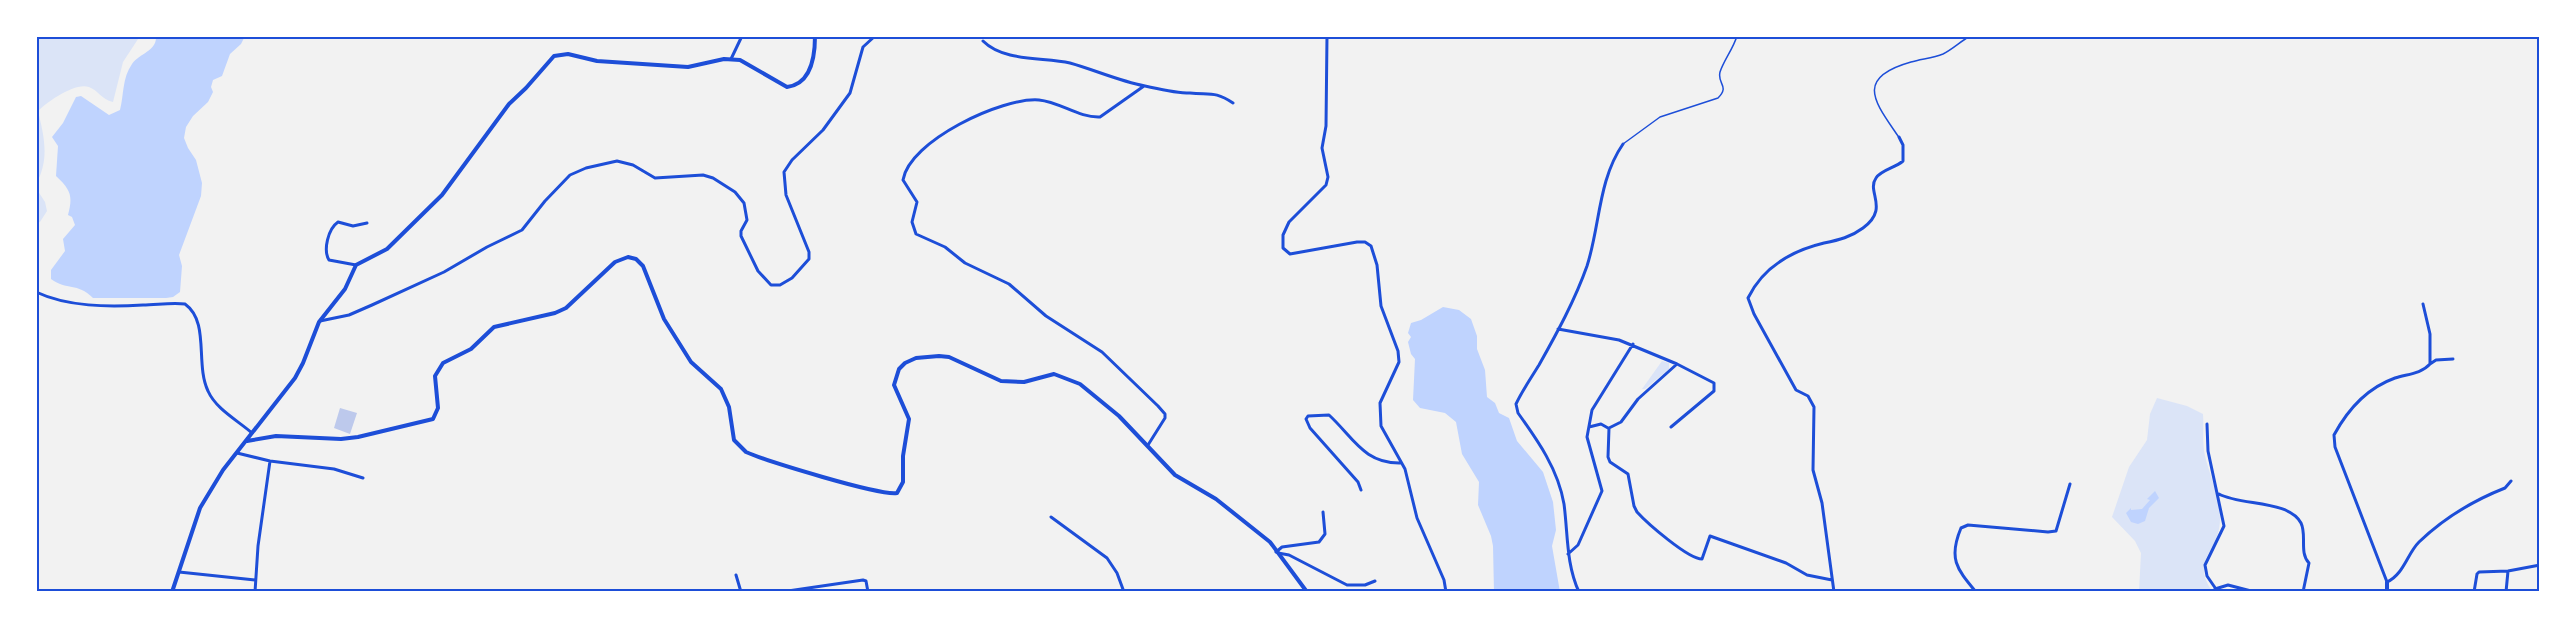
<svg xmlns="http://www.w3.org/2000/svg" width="2576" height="628" font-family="Poppins,sans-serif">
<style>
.green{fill:#dbe4f7}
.water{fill:#bfd3fe}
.building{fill:#bdc9ec}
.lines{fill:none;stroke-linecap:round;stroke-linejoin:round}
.service{stroke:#1d4ed8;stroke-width:1.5}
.minor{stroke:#1d4ed8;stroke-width:3}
.tertiary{stroke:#1d4ed8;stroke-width:4}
.neatline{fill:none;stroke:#1d4ed8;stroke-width:2}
</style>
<rect width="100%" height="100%" fill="#f2f2f2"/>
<path class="green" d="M36,36h104l-17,26 -10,40c-12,-3 -14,-11 -24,-15 -14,-5 -42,15 -51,24 6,25 12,48 -2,73z
M36,188l9,14 2,9 -7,11 -4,1z
M1662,361l7,2v6l-24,20h-3z
M2157,398l30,8 16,8c1,13 -1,29 2,42 5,20 15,42 15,63 0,33 -31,41 -7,73h-74l2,-39 -6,-12 -23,-24 17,-50 18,-27 3,-26z"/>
<path class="water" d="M156,36h89l-4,8 -11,10 -8,22 -9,4 -2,7 2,5 -5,10 -15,14 -7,11 -2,11 4,10 8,12 6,23 -1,13 -22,59 3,11 -2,26 -7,5 -7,1h-73c-16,-16 -26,-7 -42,-19v-9l14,-19 -2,-12 12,-14 -3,-8 -4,-2c5,-19 3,-25 -12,-39l2,-30 -6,-9 11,-14 13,-26 5,-1 28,19 11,-5c4,-15 2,-32 12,-46 8,-11 25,-13 24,-28z
M1443,307l16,3 12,9 6,17v13l8,21 2,27 8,6 4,10 10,5 8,23 26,31 10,30 3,28 -4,16 8,46h-66l-1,-46 -2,-10 -13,-31 1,-23 -17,-28 -6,-32 -11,-9 -25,-5 -7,-8 2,-41 -4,-5 -3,-12 3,-5 -3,-4 3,-10 10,-3z
M2155,491l4,7 -10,10 -4,13 -7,3 -7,-2 -5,-9 5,-5v2l11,-1 8,-9 -3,-1z"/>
<path class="building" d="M340,408l17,5 -7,21 -16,-6z"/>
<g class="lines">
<path class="service" d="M1898,136c-23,-34 -44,-58 13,-74 10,-3 22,-4 32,-8 10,-5 18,-13 27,-18
M1623,144l37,-27 58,-19c12,-12 -1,-14 2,-26 4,-12 13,-23 17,-36"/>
<path class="minor" d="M1327,36l-1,90 -4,22 6,29 -2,8 -37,37 -6,13v13l7,6 67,-12h8l6,4 6,19 4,41 17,45 1,11 -19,41 1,23 24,43 12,49 27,62 2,12
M983,41c21,21 60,16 87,22 25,7 49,18 75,23 14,3 30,7 45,7 20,2 25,-2 43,10
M731,59l11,-23
M1144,86l-44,31c-21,1 -40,-15 -61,-17 -37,-3 -130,41 -136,80l14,22 -5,20 4,12 29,13 20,16 44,21 37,32 56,36 56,54 7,8v4l-17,27
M356,265l-27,-5c-6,-10 -1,-31 9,-38l15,4 14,-3
M36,292c32,15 72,15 107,13 13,0 29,-3 42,-1 25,18 10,60 23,87 8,18 29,29 44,42
M2423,304l7,30v30c-9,10 -23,10 -35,14 -28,10 -47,31 -61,57l1,12 52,135c17,-8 20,-28 32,-40 26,-25 53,-41 86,-54l6,-7
M320,321l29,-6 23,-10 72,-33 43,-25 35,-17 23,-29 25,-26 16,-7 31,-7 16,4 22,13 48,-3 10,3 22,14 9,11 3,17 -6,11v5l17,35 13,14h9l12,-7 17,-19v-7l-23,-57 -2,-23 8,-12 31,-30 27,-37 13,-46 12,-11
M1558,329l61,11 58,24 37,19v8l-43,36
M2430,364l6,-4 17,-1
M2207,424l1,27 16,75 -19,39 2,11 11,16
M1589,427l12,-3 7,4
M1609,428l-1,29 2,5 18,12 6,32 3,6c10,11 51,47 65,47l8,-23 76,27 21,12 25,5
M1609,428l12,-6 17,-23 39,-35
M237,453l33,8 64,8 29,9
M1361,490l-3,-8 -48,-54 -4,-9 2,-3 21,-1c24,22 35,49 72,48
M2219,494c22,12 70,6 82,29 6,12 -2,30 8,40l-6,29
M1051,517l56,41 10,15 7,19
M1276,552l6,-5 37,-5 6,-8 -2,-22
M1278,553l11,2 58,30h18l10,-4
M1568,554l10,-9 24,-54 -15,-54 5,-27 41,-66
M179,572l76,8
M736,575l5,17
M2215,589l13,-4 27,7
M255,592l3,-46 12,-85
M781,592l82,-12 3,1 2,11
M1579,592c-13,-28 -11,-58 -15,-88 -6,-35 -26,-63 -46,-91l-2,-9c6,-13 15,-26 23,-39 18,-32 36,-65 48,-99 13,-40 11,-86 36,-122
M1834,592l-12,-89 -9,-33 1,-63 -6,-11 -12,-6 -42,-76 -6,-16c15,-31 43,-47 76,-55 15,-3 27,-6 39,-15 27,-20 3,-36 13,-50 5,-8 19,-10 27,-17v-16l-4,-8
M1976,592c-19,-23 -28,-33 -15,-64l7,-3 80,7 8,-1 14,-47
M2474,592l3,-18 2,-2 29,-1 32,-6
M2506,592l2,-21"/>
<path class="tertiary" d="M247,441l29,-5 65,3 17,-2 75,-18 5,-11 -3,-32 8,-13 28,-14 23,-22 61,-14 11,-5 49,-46 13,-5 8,2 7,7 21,53 27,43 30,27 8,18 5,33 12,12c20,9 134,44 151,41l6,-11v-26l6,-37 -15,-34 5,-16 6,-6 11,-5 23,-2 10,1 52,24 23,1 30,-8 26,10 39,32 56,59 41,24 54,43 37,50
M172,592l28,-84 23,-38 72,-92 8,-15 16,-41 26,-33 11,-24 31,-16 55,-54 67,-91 17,-16 28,-32 14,-2 29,7 91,6 36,-8 16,1 47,27c24,-3 28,-30 28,-51
M2387,592v-10"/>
</g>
<rect width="2576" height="628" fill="none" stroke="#ffffff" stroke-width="75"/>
<rect x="38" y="38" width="2500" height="552" class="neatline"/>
</svg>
